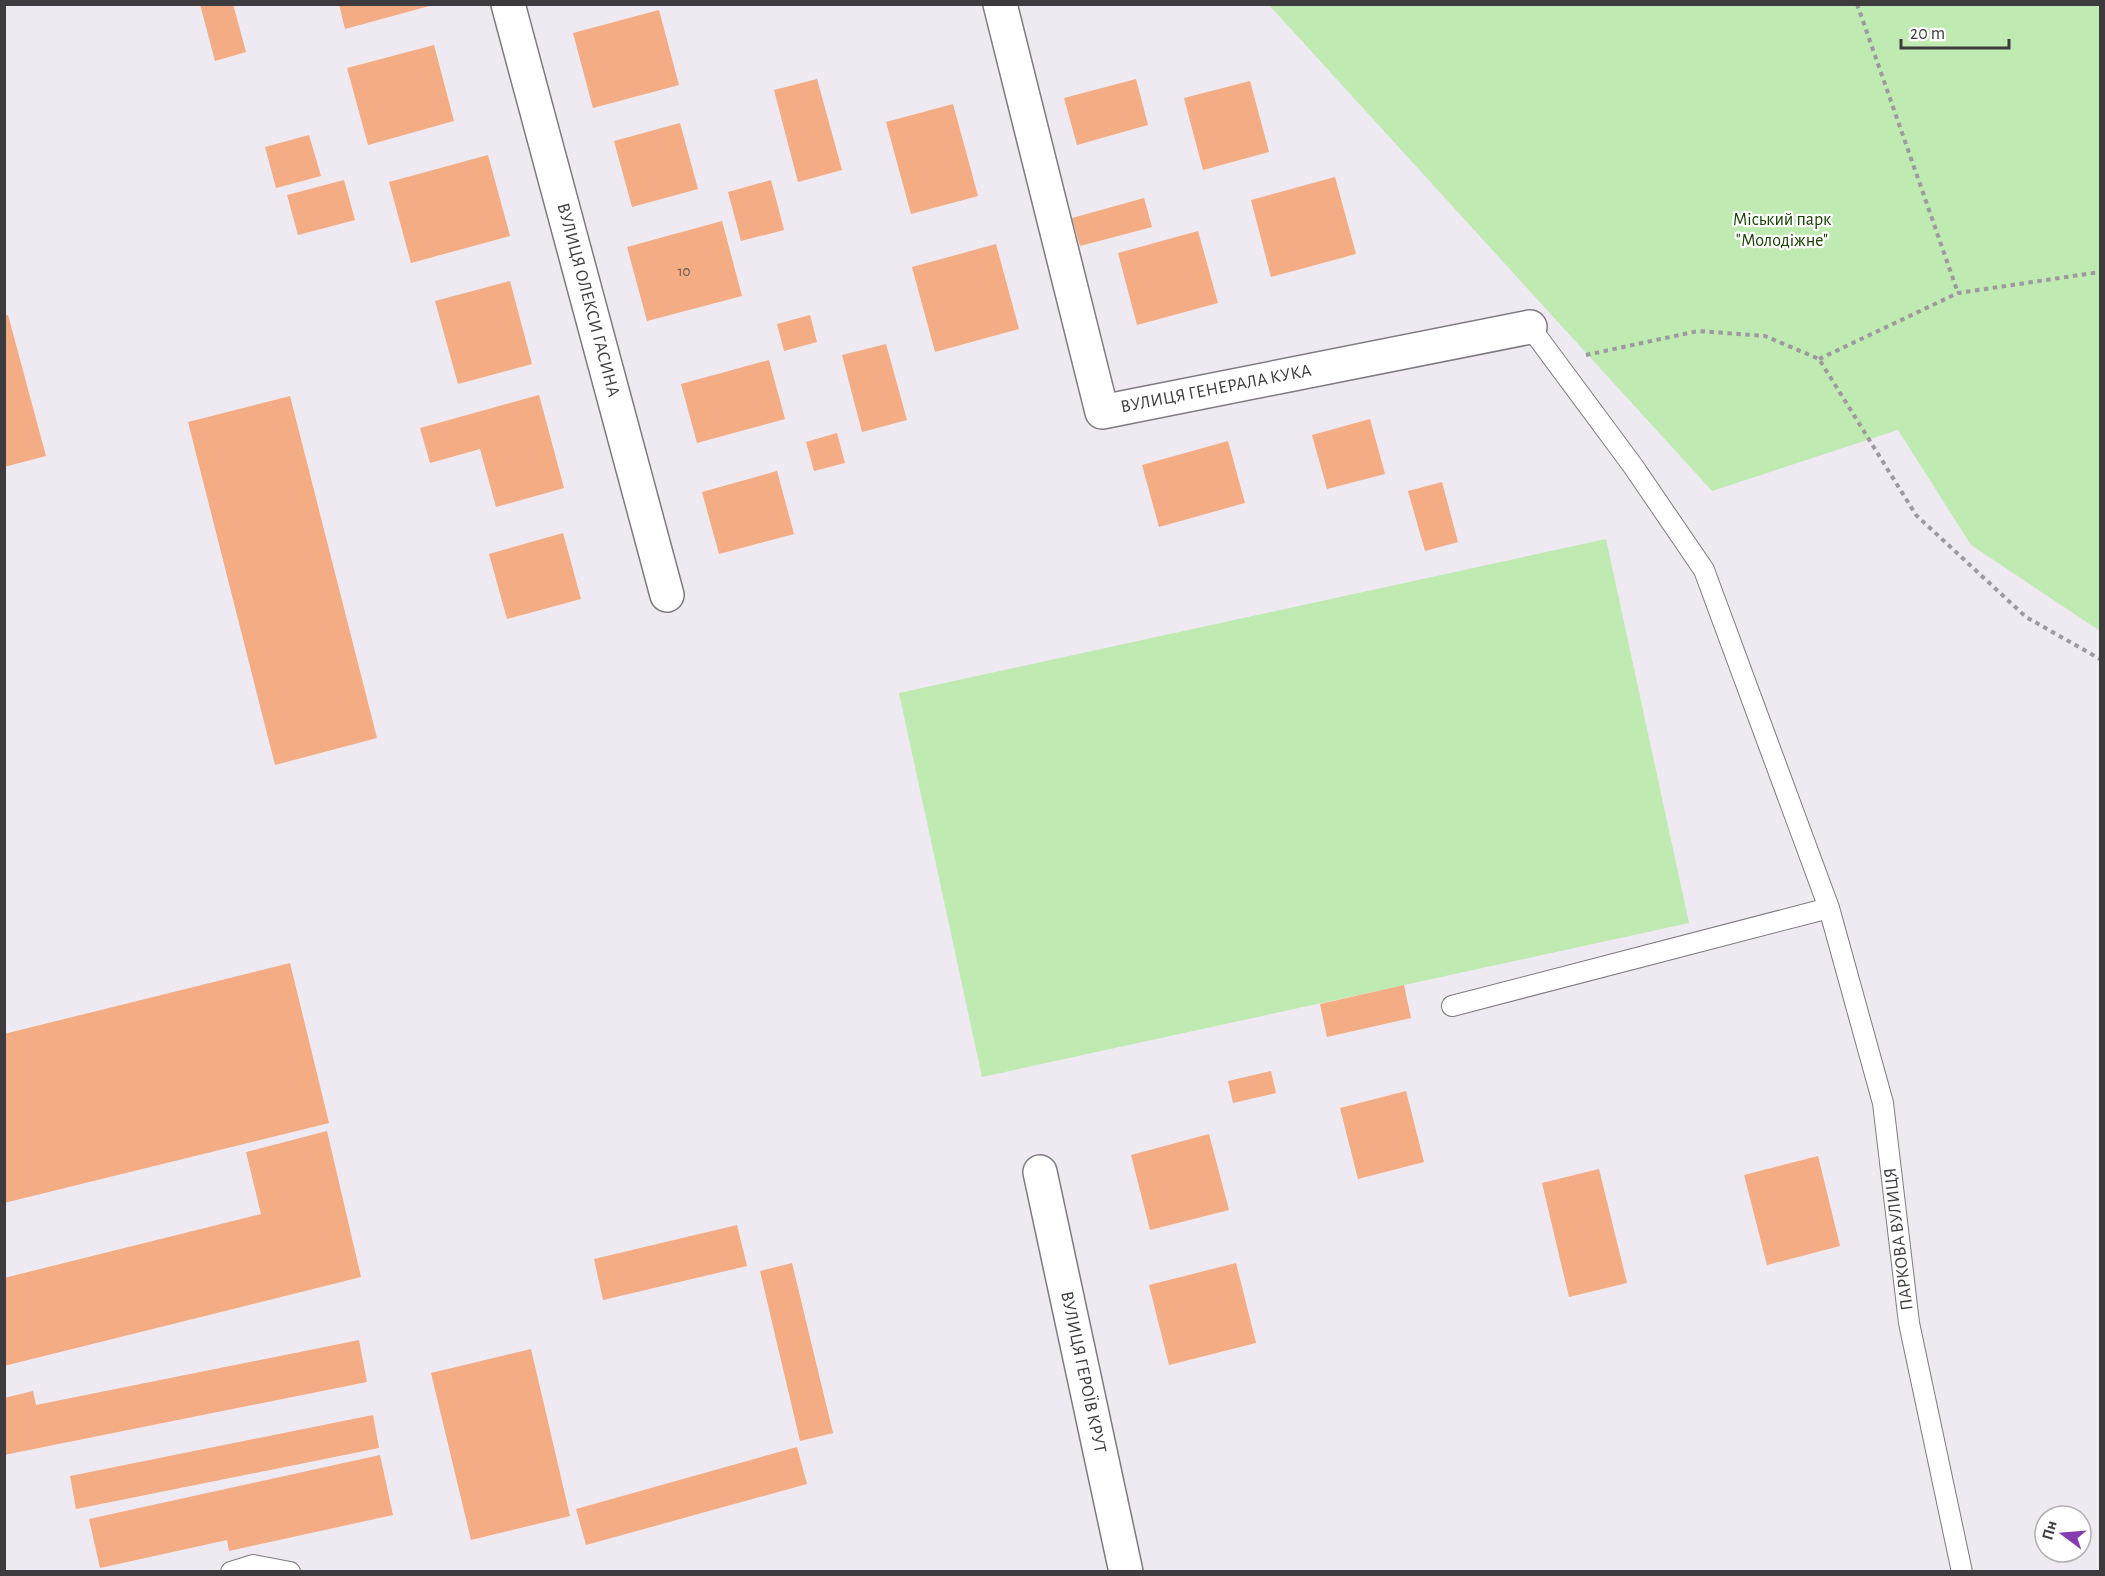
<svg xmlns="http://www.w3.org/2000/svg" width="2105" height="1576" font-family="'Alegreya Sans',sans-serif">
<style>
.green{fill:#bfeab1}
.building{fill:#f3ac83}
.lines{fill:none;stroke-linecap:round;stroke-linejoin:round}
.lane-casing{stroke:#7f7a82;stroke-width:22}
.street-casing{stroke:#7f7a82;stroke-width:36}
.path{stroke:#9d999f;stroke-width:4;stroke-dasharray:4.5 4.5;stroke-linecap:butt}
.lane{stroke:#fff;stroke-width:20}
.street{stroke:#fff;stroke-width:33}
.labels{text-anchor:middle;dominant-baseline:central;stroke-width:4.5;stroke-linejoin:round;paint-order:stroke}
.number-label{font-size:15px;fill:#6a574f}
.park-label{font-size:18px;fill:#164300;stroke:#fff}
.street-label{font-size:18px;fill:#3d3b3e;stroke:#fff}
</style>
<rect width="100%" height="100%" fill="#efeaf2"/>
<path class="green" d="M1269,5h831v626l-129,-86 -73,-115 -186,61z
M1606,539l83,384 -707,154 -83,-384z"/>
<path class="building" d="M200,4h33l13,48 -31,9z
M339,4h94v1l-88,24z
M659,10l20,75 -86,23 -20,-75z
M434,45l20,76 -86,24 -21,-77z
M817,79l25,91 -44,12 -24,-92z
M1136,79l12,46 -71,20 -13,-47z
M1250,81l19,71 -66,18 -19,-72z
M953,104l25,92 -67,18 -25,-92z
M680,123l18,66 -66,18 -18,-66z
M309,135l12,41 -45,12 -11,-41z
M488,155l22,81 -99,27 -22,-81z
M1335,177l21,77 -85,23 -20,-77z
M344,180l11,40 -57,15 -11,-40z
M771,180l13,50 -43,11 -13,-49z
M1144,198l8,29 -72,19 -8,-28z
M722,221l20,75 -95,25 -20,-74z
M1198,231l20,72 -81,22 -19,-72z
M996,244l23,85 -84,23 -23,-85z
M510,281l22,83 -74,20 -23,-83z
M8,315l38,141 -42,11v-151z
M810,315l7,27 -33,9 -7,-27z
M886,344l21,76 -45,12 -20,-77z
M769,360l16,59 -88,24 -16,-59z
M539,395l25,93 -68,19 -16,-58 -50,14 -10,-35z
M290,396l87,342 -102,27 -87,-343z
M1370,419l15,55 -58,15 -15,-54z
M837,433l8,30 -31,8 -8,-29z
M1228,441l17,62 -86,24 -17,-62z
M777,471l17,63 -75,20 -17,-62z
M1442,482l16,60 -33,9 -17,-60z
M563,533l18,66 -74,20 -18,-65z
M290,963l39,160 -325,80v-169z
M1404,985l7,33 -84,19 -7,-33z
M1271,1071l5,22 -43,10 -5,-22z
M1406,1091l18,71 -66,17 -18,-71z
M327,1131l34,146 -357,89v-88l257,-64 -15,-62z
M1209,1134l20,76 -79,20 -19,-75z
M1818,1156l22,90 -73,19 -23,-90z
M1599,1169l28,114 -58,14 -27,-114z
M737,1225l10,41 -144,34 -9,-41z
M792,1263l41,170 -33,8 -40,-170z
M1236,1263l20,80 -87,22 -20,-80z
M359,1340l8,42 -363,73v-57l29,-7 3,14z
M531,1349l39,167 -99,24 -40,-167z
M373,1415l6,33 -303,61 -6,-33z
M797,1447l10,37 -221,61 -10,-36z
M380,1455l13,60 -164,36 -2,-11 -127,28 -11,-49z"/>
<g class="lines">
<defs>
<path id="lane" d="M1530,327l103,139 71,104 125,338 54,195 26,220 53,249
M1452,1006l377,-98
M231,1572l22,-7 37,7"/>
<path id="street" d="M508,4l159,591
M1000,4l102,408 428,-85
M1040,1172l86,400"/>
</defs>
<use href="#lane" class="lane-casing"/>
<use href="#street" class="street-casing"/>
<path class="path" d="M1857,4l101,289
M1586,355l112,-24 67,5 54,23 97,156 110,102 74,42
M1819,359l139,-66 142,-21"/>
<use href="#lane" class="lane"/>
<use href="#street" class="street"/>
</g>
<g class="labels">
<g class="number-label">
<text x="684" y="271">10</text>
</g>
<g class="park-label">
<text x="1782" y="220">Міський парк<tspan x="1782" dy="21">"Молодіжне"</tspan></text>
</g>
<g class="street-label">
<text transform="translate(588 300) rotate(75)">ВУЛИЦЯ ОЛЕКСИ ГАСИНА</text>
<text transform="translate(1216 389) rotate(-11)">ВУЛИЦЯ ГЕНЕРАЛА КУКА</text>
<text transform="translate(1899 1239) rotate(-97)">ПАРКОВА ВУЛИЦЯ</text>
<text transform="translate(1083 1372) rotate(78)">ВУЛИЦЯ ГЕРОЇВ КРУТ</text>
</g>
</g>
<rect width="2105" height="1576" fill="none" stroke="#3d3b3e" stroke-width="12"/>
<g transform="translate(2063 1534) rotate(286)"><circle r="28" fill="#ffffff" stroke="#b1b1b2" stroke-width="1.5"/>
<path d="M0-4.5L10 22L0 15L-10 22Z" fill="#853caf"/>
<text y="-9" font-size="16" font-weight="bold" text-anchor="middle" fill="#3d3b3e">Пн</text>
</g>
<path d="M1901 39v9h108v-9" fill="none" stroke="#3d3b3e" stroke-width="3"/>
<text x="1910" y="39" font-size="18" fill="#3d3b3e" stroke="#ffffff" stroke-width="4.5" paint-order="stroke">20 m</text>
</svg>
